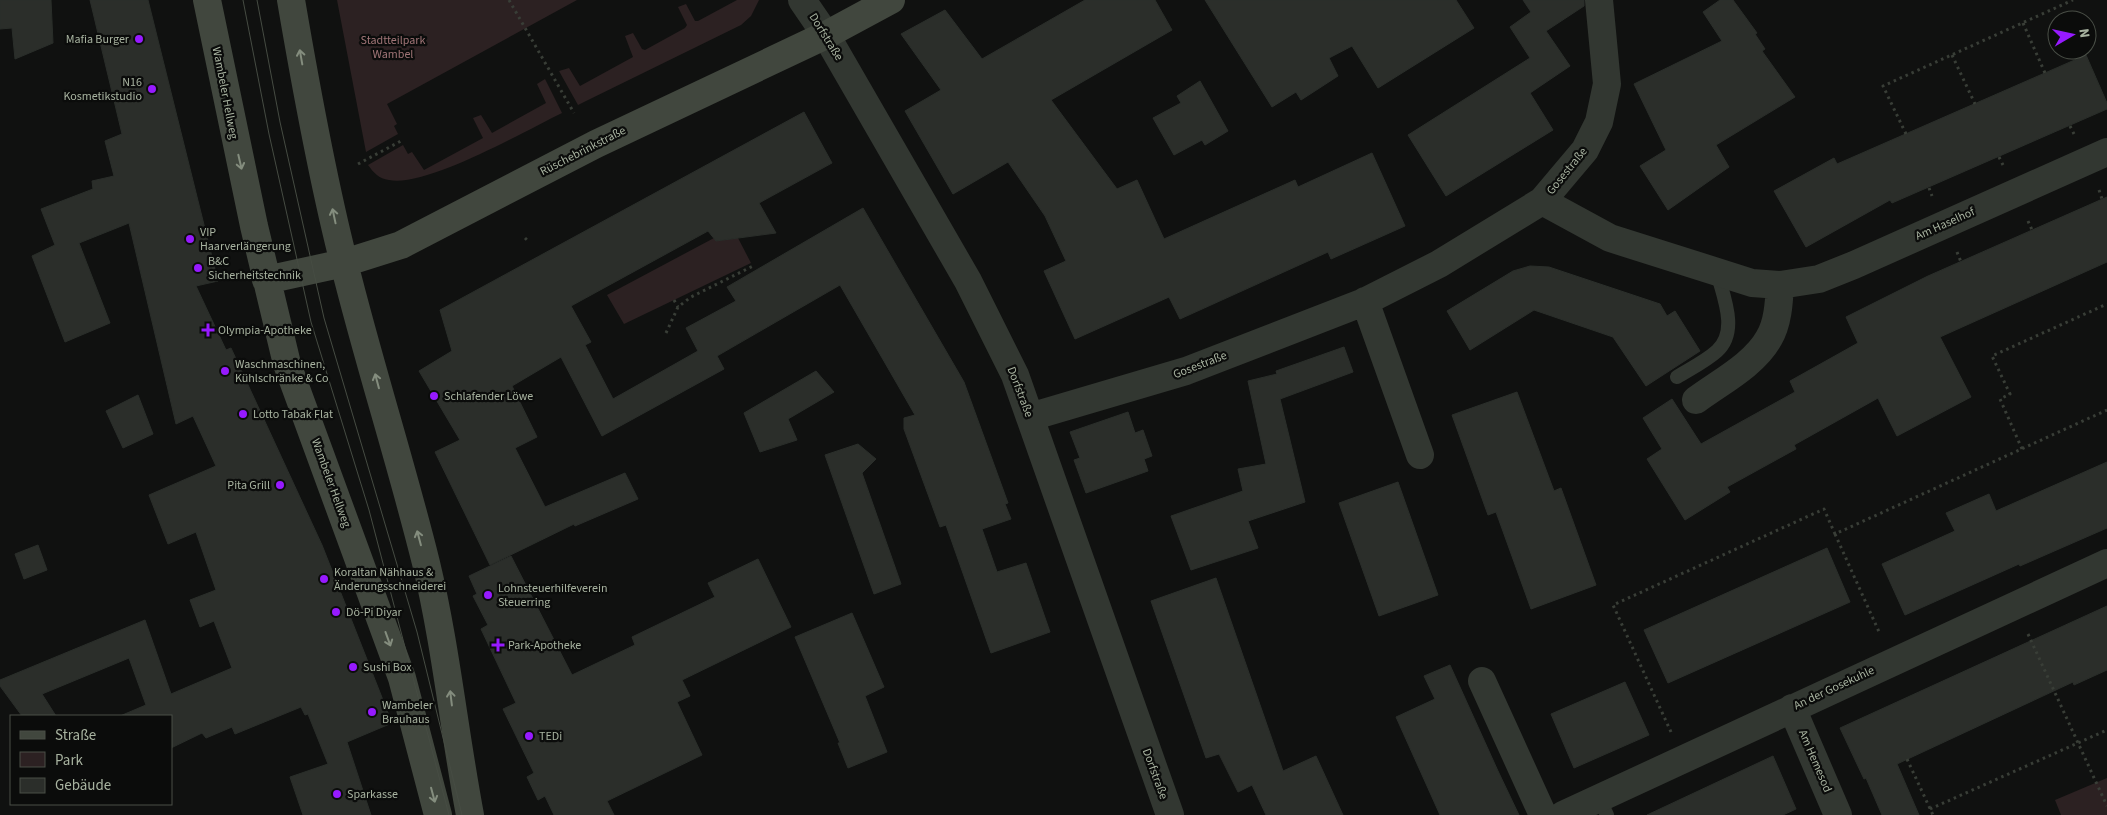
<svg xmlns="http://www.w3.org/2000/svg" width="2107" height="815" font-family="'Source Sans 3',sans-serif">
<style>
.green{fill:#2c2122}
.building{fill:#2b2e2a;stroke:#2a2e2a}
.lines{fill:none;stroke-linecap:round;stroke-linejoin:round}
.path{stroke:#393e37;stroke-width:3;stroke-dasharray:2.5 4;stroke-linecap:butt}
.lane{stroke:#323731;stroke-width:14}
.street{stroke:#323731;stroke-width:28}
.secondary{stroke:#41473e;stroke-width:28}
.tram{stroke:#464c43;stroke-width:1}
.oneway{stroke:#848d7e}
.poi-dot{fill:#971aff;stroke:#0b0c0b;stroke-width:2}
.labels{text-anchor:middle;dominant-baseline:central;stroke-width:4.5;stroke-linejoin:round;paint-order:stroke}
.street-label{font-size:12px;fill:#a8b3a0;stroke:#0b0c0b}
.poi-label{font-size:12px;fill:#a8b3a0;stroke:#0b0c0b;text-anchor:start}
.park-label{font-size:12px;fill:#a07577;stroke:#0b0c0b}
</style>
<rect width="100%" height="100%" fill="#101110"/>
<path class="green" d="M337,0h240l-190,104 10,20 -3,2 4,8 -32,18z
M737,0h22l-8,16 -10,9 -157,77 -6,3 -19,-34 10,-3 11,18 53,-29 -8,-21 8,-3 9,16 3,1 40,-22 2,-3 -9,-18 8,-3 9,17h3z
M545,79l17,34c-37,18 -136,75 -173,67 -10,-1 -16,-8 -21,-15l35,-20 5,9 4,-2 12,18 59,-32 -10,-20 8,-3 11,18 54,-30 -9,-19z
M714,238l2,3 22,-3 13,25 -127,61 -17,-29z
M2107,778v37h-46l-6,-15z"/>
<path class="building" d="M0,0h51l2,43 -38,16 -3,-31 -12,1z
M90,0h58l70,281 -22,5 30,64 5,-2 91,197 70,178 -45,19 24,73h-68l-13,-38 38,-13 -20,-50 -3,1 -4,-8 -66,27 -3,-7 -26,11 -4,-5 -31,15v-32h-51l26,-11 -17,-47 -87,36 14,22h-34l-22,-30v-6l145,-60 26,74 61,-26 -18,-47 -14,6 -10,-27 26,-10 -20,-58 -28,12 -19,-49 67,-29 -23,-50 -17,8 -47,-201 -50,20 31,80 -45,19 -33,-86 23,-11 -14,-36 52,-20 -1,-8 22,-5 -9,-35 17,-7z
M1085,0h70l17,30 -121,70 66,89 20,-9 27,59 131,-59 3,7 74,-34 33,73 -74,33 -3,-7 -148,67 -11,-22 -94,42 -31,-68 22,-10 -21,-45 -37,-54 -55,32 -48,-83 36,-21 -40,-56 44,-24 37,49z
M1205,0h251l18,28 -96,60 -26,-42 -23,12 9,18 -37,24 -5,-8 -24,15z
M1523,0h61v6l-38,25 24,35 -40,27 23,37 -107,66 -38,-61 122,-77 -20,-31 21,-15z
M1720,0h13l24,33 -2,1 10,15 -3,2 33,46 -79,48 13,22 -61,43 -28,-44 26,-16 -32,-66 88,-43 -19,-29z
M2086,55l21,48v6l-215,94 -2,-3 -84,47 -32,-56 60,-33 3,6z
M1200,81l28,50 -23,14 -3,-5 -28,15 -21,-37 28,-15 -4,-7z
M804,112l28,51 -73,40 17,30 -60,8 -8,-10 -137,75 20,36 -6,3 28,54 85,-48 -12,-23 50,-27 -9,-14 136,-79 101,174 44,121 -3,1 6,15 -29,10 15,43 29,-9 24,69 -59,21 -45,-128 -6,2 -36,-98v-11l11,-3 -75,-130 -123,71 7,13 -122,67 -41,-79 -49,29 25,51 -22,11 30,59 80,-34 13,26 -63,27 -1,-2 -84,41 -55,-113 25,-12 -41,-69 33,-20 -12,-41z
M2107,197v65l-167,75 31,60 -74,39 -19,-38 -84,47 2,4 -69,38 3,5 -45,28 -38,-61 15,-10 -19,-31 29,-19 29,45 94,-52 -5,-11 68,-38 -12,-26 82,-41z
M1530,266l19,1 111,37 7,12 8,-5 25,40 -54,35 -33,-49 -79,-27 -64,40 -23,-39 66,-40z
M1344,347l9,25 -73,27 25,103 -57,19 10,27 -67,22 -20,-54 72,-25 -5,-22 28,-5 -18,-83 29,-7 -1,-3z
M816,371l18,21 -46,27 9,21 -37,12 -16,-39z
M1517,392l37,99 7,-3 35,97 -65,24 -35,-97 -8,3 -36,-100z
M138,395l15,39 -30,14 -17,-37z
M1128,412l7,21 8,-3 9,26 -8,3 4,12 -62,22 -12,-33 6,-2 -10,-26z
M858,444l18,15 -14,14 39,111 -27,10 -49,-139z
M2107,462v66l-87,38 -1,-2 -114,51 -23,-51 73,-33 -9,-18 43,-19 7,17z
M1398,482l40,113 -59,21 -40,-113z
M38,545l9,25 -23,9 -9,-25z
M1827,548l23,54 -182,81 -24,-53z
M511,556l61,119 63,-30 -3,-8 83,-40 -7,-14 50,-24 33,68 -109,53 8,16 -13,6 25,53 -95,46 7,14h-60l-9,-19 -7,4 -11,-23 7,-4 -31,-64 13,-6 -35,-74 7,-4 -15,-29 4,-2 -8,-18z
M1216,578l67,193 33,-15 27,59h-77l-14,-30 -14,7 -19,-38 -13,4 -55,-157z
M2107,606v64l-33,15 -1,-3 -176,82 22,51h-37l-16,-37 -2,1 -24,-51z
M852,613l32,74 -19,9 22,56 -39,16 -10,-25h2l-45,-106z
M1450,665l48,106 21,44h-79l-44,-98 39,-18 -11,-23z
M1625,682l24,53 -75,33 -23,-54z
M1773,756l23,53 -13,6h-136z"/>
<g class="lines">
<path class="path" d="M509,0l65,113
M2023,23l22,50
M1952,55l23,49
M2070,126l4,8
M1906,134l-23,-48 190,-86
M1999,157l4,8
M358,164l43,-23
M1929,188l3,8
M2099,190l3,9
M2028,221l4,9
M525,238l4,4
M1957,252l4,10
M674,300l4,7
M666,333l12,-26 13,-10 62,-31
M2022,449l-22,-50 10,-5 -18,-38 115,-52
M1835,534l45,100
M2028,634l79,172
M1671,732l-58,-127 211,-96 11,25 272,-124
M1907,759l26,56
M1930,809l177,-79"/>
<path class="lane" d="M1677,377c13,-8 29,-16 40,-26 22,-20 6,-55 0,-79
M1599,798l8,17"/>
<path class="street" d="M802,0l24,35 142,246 47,94 155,440
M1542,201l68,37 142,45 28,2 39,-6 35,-14 253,-113
M1365,301l55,154
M1696,400c24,-18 58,-35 73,-62 9,-15 10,-36 11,-53
M1030,417l156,-46 178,-69 75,-38 103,-63 43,-51 14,-28 8,-38 -8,-84
M1482,681l61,134
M1792,708l46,107
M1563,815l544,-252"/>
<path class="secondary" d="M207,0l47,226 33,138 115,314 36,137
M291,0c15,88 31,177 53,263 25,101 57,199 82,300 20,83 28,168 44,252
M266,280l78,-17 57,-18 195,-101 230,-109 65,-35"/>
<path class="tram" d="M243,0l26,134 42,188 58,188 80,305
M257,0l23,122 44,196 93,314 45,183"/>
</g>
<defs><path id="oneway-shaft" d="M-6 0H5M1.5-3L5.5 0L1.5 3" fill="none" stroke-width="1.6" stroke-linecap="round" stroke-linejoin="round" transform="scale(1.25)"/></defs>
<g class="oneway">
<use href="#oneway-shaft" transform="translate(301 57) rotate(-100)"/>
<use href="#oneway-shaft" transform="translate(240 162) rotate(77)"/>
<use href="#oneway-shaft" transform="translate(334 216) rotate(-102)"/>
<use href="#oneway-shaft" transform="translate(377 381) rotate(-105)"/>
<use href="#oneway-shaft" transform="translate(419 538) rotate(-105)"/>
<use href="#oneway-shaft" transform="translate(388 639) rotate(70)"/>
<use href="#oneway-shaft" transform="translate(451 698) rotate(-97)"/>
<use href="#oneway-shaft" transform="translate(433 795) rotate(75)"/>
</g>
<g class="poi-dot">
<circle cx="139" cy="39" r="5"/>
<circle cx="152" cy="89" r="5"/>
<circle cx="190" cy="239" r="5"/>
<circle cx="198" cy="268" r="5"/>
<path d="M205.5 322.5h5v5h5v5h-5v5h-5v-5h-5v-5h5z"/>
<circle cx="225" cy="371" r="5"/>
<circle cx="434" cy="396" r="5"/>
<circle cx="243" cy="414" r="5"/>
<circle cx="280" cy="485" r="5"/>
<circle cx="324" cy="579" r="5"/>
<circle cx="488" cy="595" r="5"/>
<circle cx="336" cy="612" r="5"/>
<path d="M495.5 637.5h5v5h5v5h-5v5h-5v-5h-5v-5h5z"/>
<circle cx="353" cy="667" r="5"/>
<circle cx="372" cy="712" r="5"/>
<circle cx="529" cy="736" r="5"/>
<circle cx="337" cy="794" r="5"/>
</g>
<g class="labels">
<g class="street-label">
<text transform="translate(826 37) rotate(58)">Dorfstraße</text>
<text transform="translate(225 93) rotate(79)">Wambeler Hellweg</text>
<text transform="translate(583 151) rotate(-27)">Rüschebrinkstraße</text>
<text transform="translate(1567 171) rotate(-51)">Gosestraße</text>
<text transform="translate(1945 224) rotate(-24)">Am Haselhof</text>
<text transform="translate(1200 365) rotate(-21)">Gosestraße</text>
<text transform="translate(1020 392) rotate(69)">Dorfstraße</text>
<text transform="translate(331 483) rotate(70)">Wambeler Hellweg</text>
<text transform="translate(1834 688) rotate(-25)">An der Gosekuhle</text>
<text transform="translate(1815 761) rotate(67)">Am Hemesod</text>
<text transform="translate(1155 774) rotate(70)">Dorfstraße</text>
</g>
<g class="poi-label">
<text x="129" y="39" text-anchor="end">Mafia Burger</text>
<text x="142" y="82" text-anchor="end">N16<tspan x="142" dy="14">Kosmetikstudio</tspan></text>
<text x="200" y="232">VIP<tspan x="200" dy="14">Haarverlängerung</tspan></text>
<text x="208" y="261">B&amp;C<tspan x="208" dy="14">Sicherheitstechnik</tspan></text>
<text x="218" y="330">Olympia-Apotheke</text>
<text x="235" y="364">Waschmaschinen,<tspan x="235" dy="14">Kühlschränke &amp; Co</tspan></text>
<text x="444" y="396">Schlafender Löwe</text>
<text x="253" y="414">Lotto Tabak Flat</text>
<text x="270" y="485" text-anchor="end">Pita Grill</text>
<text x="334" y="572">Koraltan Nähhaus &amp;<tspan x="334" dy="14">Änderungsschneiderei</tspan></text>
<text x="498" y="588">Lohnsteuerhilfeverein<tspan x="498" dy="14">Steuerring</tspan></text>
<text x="346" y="612">Dö-Pi Diyar</text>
<text x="508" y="645">Park-Apotheke</text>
<text x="363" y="667">Sushi Box</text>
<text x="382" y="705">Wambeler<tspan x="382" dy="14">Brauhaus</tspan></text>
<text x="539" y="736">TEDi</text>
<text x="347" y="794">Sparkasse</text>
</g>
<g class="park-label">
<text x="393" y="40">Stadtteilpark<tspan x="393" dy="14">Wambel</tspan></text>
</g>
</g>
<rect x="10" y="715" width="162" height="90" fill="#0b0c0b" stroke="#4a4f47"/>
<rect x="20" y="731" width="25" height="8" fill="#41473e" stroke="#4a4f47"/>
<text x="55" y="740" font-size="15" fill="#a8b3a0">Straße</text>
<rect x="20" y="752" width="25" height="15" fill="#2c2122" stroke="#4a4f47"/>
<text x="55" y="765" font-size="15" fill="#a8b3a0">Park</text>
<rect x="20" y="778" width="25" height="15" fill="#2b2e2a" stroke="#4a4f47"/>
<text x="55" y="790" font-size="15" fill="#a8b3a0">Gebäude</text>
<g transform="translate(2072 35) rotate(81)"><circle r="24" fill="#0b0c0b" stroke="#4a4f47"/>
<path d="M0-4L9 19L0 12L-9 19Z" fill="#971aff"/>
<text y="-8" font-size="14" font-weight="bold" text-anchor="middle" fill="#a8b3a0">N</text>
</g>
</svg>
